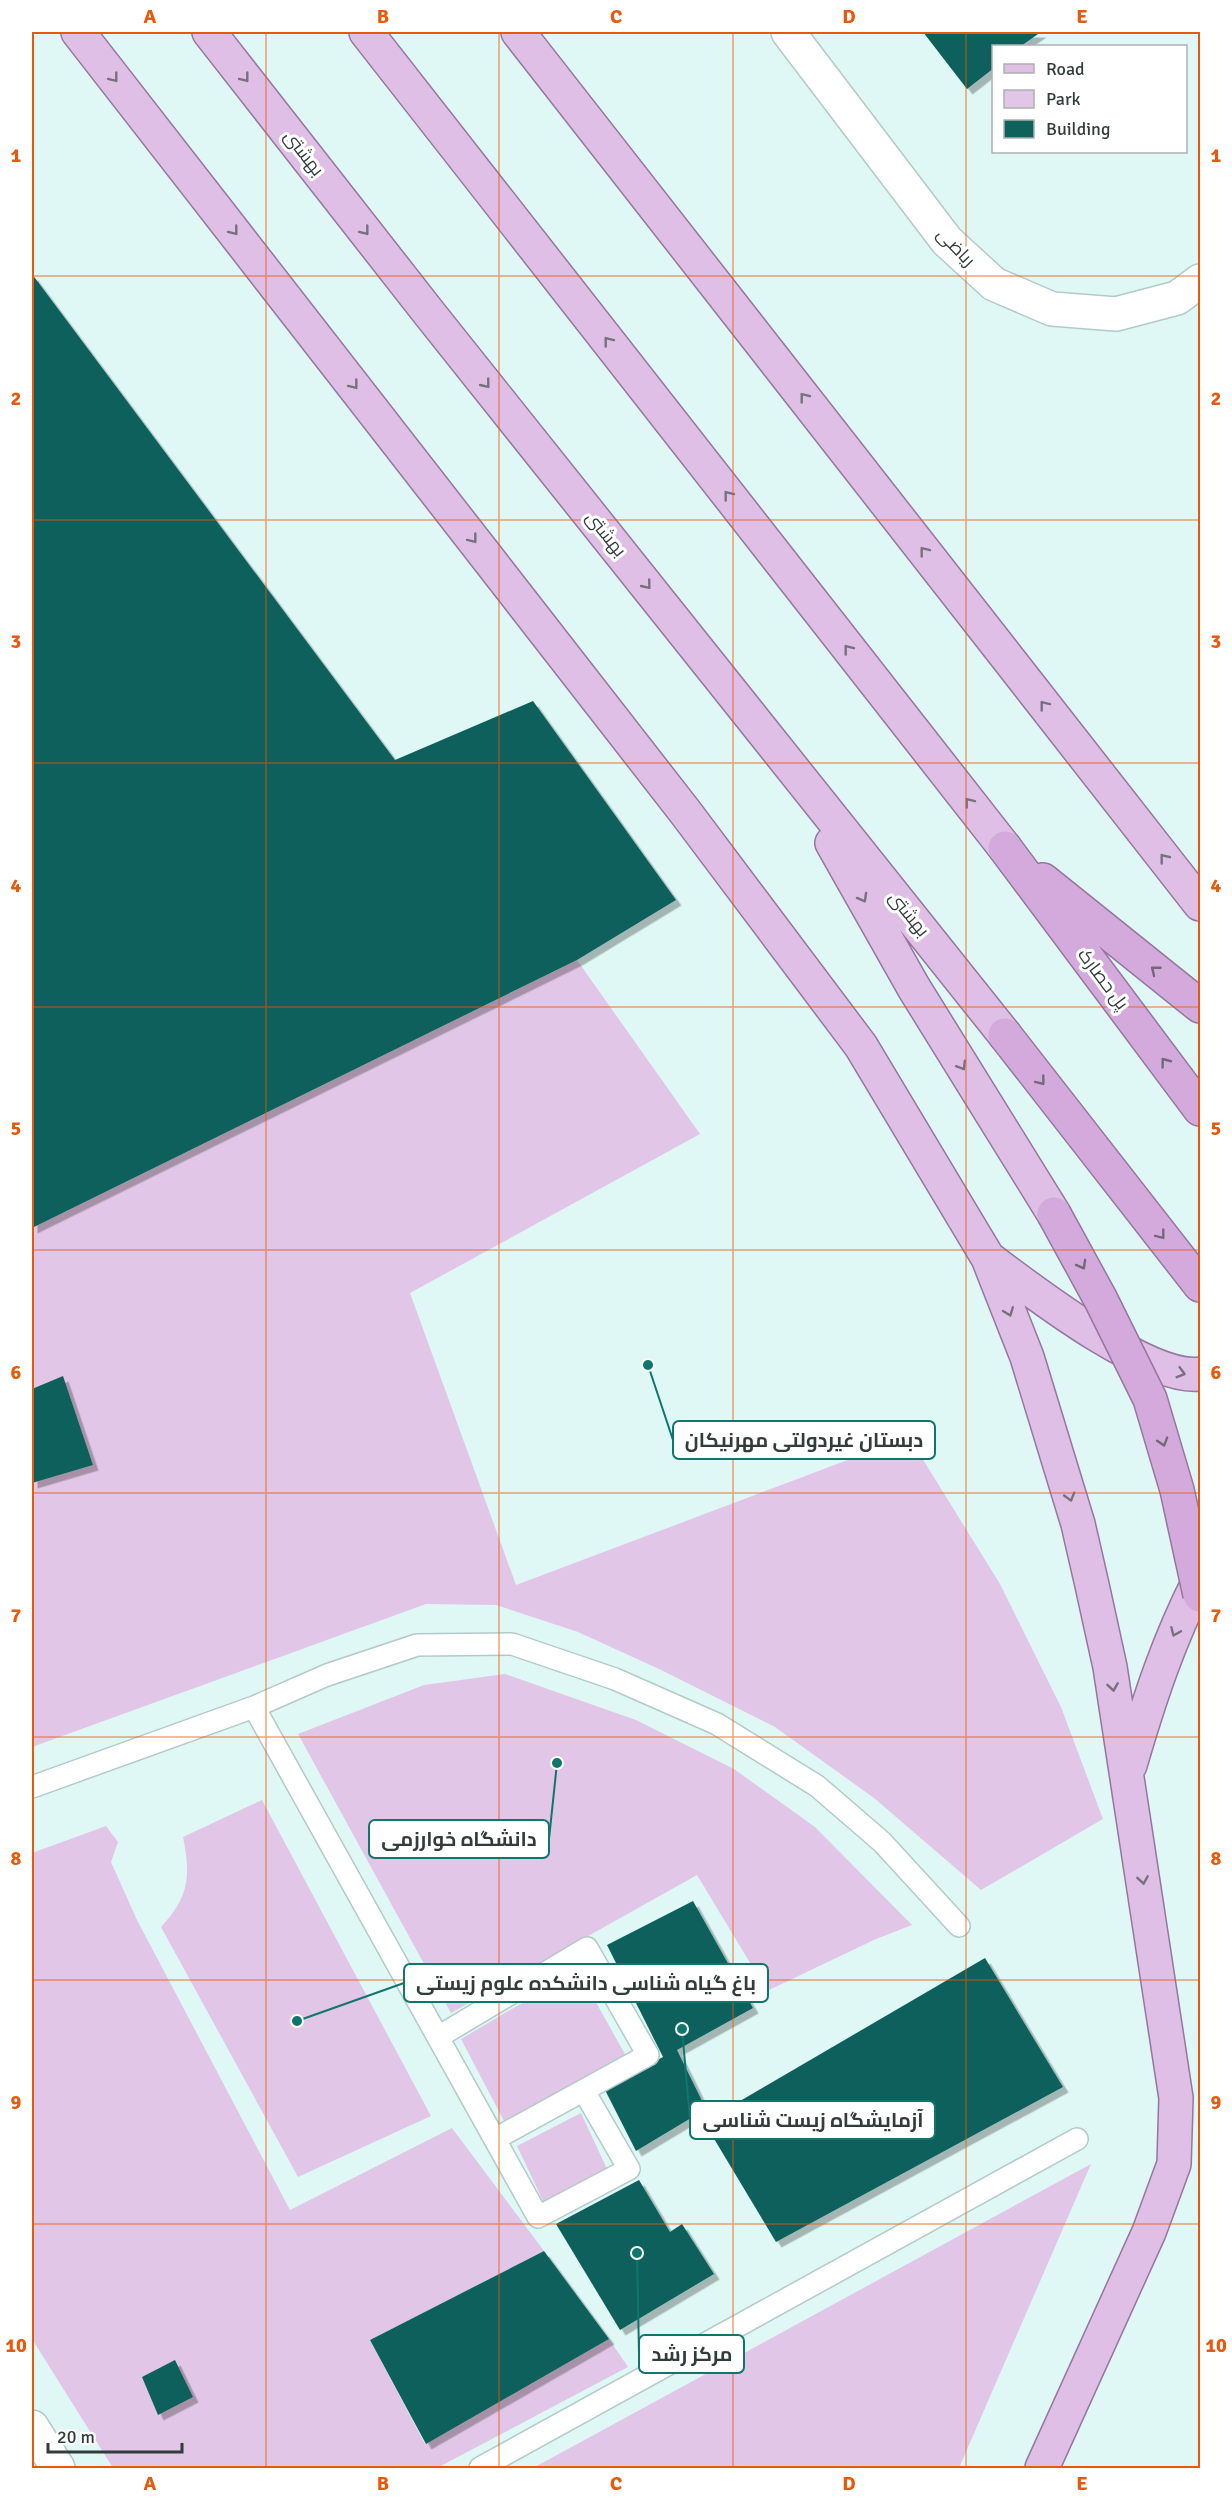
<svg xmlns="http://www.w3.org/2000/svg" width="1232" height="2500" font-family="Signika,Cairo,sans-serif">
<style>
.green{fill:#e2c6e7}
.building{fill:#0f615b;filter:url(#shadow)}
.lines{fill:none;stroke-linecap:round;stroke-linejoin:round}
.service-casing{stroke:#b2cbc8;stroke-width:24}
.minor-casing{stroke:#b2cbc8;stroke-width:36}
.primary-casing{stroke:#95769e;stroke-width:36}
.trunk-casing{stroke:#95769e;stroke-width:36}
.service{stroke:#fff;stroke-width:21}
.minor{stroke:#fff;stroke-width:33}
.primary{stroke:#dfbfe5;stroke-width:33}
.trunk{stroke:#d4aadc;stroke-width:33}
.trunk-bridge-casing{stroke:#95769e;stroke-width:36;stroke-linecap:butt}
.trunk-bridge{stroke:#d4aadc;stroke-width:33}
.oneway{stroke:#77717f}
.oneway2{stroke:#73697b}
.grid{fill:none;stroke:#e8590c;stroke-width:1.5;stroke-opacity:0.55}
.labels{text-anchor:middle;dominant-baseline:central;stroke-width:6;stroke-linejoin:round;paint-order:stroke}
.street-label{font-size:18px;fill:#323d3b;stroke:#fff}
.leader{fill:none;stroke:#0f766e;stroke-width:2}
.callout-dot{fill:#0f766e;stroke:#fff;stroke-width:2}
.callout{fill:#fff;stroke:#0f766e;stroke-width:2}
.callout-label{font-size:20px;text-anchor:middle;font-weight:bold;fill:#323d3b}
.neatline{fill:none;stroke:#e8590c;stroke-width:2}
.grid-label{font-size:20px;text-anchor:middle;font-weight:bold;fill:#e8590c}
</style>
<defs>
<filter id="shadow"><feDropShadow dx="5.5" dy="5.5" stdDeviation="0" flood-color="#0004"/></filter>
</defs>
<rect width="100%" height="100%" fill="#dff8f5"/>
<path class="green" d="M577,960l123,174 -290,159 106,292 393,-148 91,147 61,123 42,112 -122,71 -107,-92 -99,-71 -116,-58 -81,-37 -82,-27 -70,-1 -394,143v-519z
M505,1674l131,46 98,49 81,58 97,98 -36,14 -109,52 -70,-116 -246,138 -153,-279 126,-49z
M262,1800l169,316 -133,61 -137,-250c28,-30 30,-51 22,-90z
M106,1826l12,16 -7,20 26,58 153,290 162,-82 92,123 -174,89 55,104 184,-105 19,28 -191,101h-324l-81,-129v-486z
M578,1970l48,86 -122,65 -43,-82z
M581,2113l26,56 -63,34 -27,-57z
M1091,2164l-132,304h-426z"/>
<path class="building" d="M923,32h118l-20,14h-27v22l-27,21z
M32,274l363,486 138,-59 143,199 -99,60 -545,268z
M63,1376l30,89 -61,18v-94z
M693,1901l60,107 -76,42 29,59 -70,42 -32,-63 59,-31 -56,-112z
M985,1958l78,129 -287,155 -72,-120z
M639,2180l31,52 12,-8 32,50 -94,56 -64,-106z
M544,2251l65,88 -183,105 -56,-104z
M175,2360l18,37 -35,18 -16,-38z"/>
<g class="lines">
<defs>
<path id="service" d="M254,1707l284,510 91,-48 -45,-78
M32,1787l222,-80 73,-32 90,-30 95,-1 103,35 102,45 100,62 65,56 77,84
M438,2037l149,-89 61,107 -153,84
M480,2468l597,-329"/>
<path id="minor" d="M788,32l159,209 47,43 58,25 64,5 61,-16 23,-17
M32,2427l26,41"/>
<path id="primary" d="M78,32l608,781 175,233 127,212 39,99 51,167 14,61 18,82 66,431 -2,66 -25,68 -107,236
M209,32l220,281 576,722
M366,32l639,816
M518,32l682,872
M832,843l82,145 140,226
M988,1258c43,32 160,123 212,116
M1130,1765c19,-65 39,-126 70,-186"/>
<path id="trunk" d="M1005,848l195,261
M1043,880l157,126
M1005,1035l195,250"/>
</defs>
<use href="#service" class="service-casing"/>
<use href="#minor" class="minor-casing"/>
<use href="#primary" class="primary-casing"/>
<use href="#trunk" class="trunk-casing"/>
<use href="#service" class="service"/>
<use href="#minor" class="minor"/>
<use href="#primary" class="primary"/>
<use href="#trunk" class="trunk"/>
<defs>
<path id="trunk-bridge" d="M1054,1214l47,86 49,99 27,91 23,105"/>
</defs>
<use href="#trunk-bridge" class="trunk-bridge-casing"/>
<use href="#trunk-bridge" class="trunk-bridge"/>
</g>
<defs><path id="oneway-chevron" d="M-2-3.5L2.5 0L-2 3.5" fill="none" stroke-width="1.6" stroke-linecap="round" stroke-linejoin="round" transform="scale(1.5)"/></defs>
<g class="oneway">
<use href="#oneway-chevron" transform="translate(114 78) rotate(52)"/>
<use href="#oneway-chevron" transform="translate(245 78) rotate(52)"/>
<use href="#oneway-chevron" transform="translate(234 231) rotate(52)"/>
<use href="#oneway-chevron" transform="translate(365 231) rotate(52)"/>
<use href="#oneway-chevron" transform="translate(608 341) rotate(-128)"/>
<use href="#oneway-chevron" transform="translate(486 384) rotate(51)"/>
<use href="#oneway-chevron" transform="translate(354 385) rotate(52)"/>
<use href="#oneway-chevron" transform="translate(804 397) rotate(-128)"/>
<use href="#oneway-chevron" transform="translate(728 495) rotate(-128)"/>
<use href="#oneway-chevron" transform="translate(473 539) rotate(52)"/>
<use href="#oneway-chevron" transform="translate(924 551) rotate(-128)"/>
<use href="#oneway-chevron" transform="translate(647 585) rotate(51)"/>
<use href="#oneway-chevron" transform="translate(848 649) rotate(-128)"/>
<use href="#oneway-chevron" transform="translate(1044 705) rotate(-128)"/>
<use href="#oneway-chevron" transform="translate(969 802) rotate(-128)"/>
<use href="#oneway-chevron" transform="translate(1164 858) rotate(-128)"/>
<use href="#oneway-chevron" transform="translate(863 898) rotate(61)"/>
<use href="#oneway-chevron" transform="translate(962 1066) rotate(58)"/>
<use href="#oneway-chevron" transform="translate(1009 1312) rotate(69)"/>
<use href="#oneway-chevron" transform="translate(1181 1373) rotate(16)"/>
<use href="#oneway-chevron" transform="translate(1070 1497) rotate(74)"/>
<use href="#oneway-chevron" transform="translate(1175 1632) rotate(113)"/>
<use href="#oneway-chevron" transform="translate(1113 1687) rotate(81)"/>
<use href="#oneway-chevron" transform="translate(1143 1880) rotate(81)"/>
</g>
<g class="oneway2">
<use href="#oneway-chevron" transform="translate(1155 970) rotate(-141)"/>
<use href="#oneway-chevron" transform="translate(1165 1062) rotate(-127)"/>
<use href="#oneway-chevron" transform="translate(1041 1081) rotate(52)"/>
<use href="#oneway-chevron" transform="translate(1161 1235) rotate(52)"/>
<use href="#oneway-chevron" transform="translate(1082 1265) rotate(61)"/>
<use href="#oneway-chevron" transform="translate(1163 1442) rotate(73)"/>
</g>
<path class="grid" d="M266,32v2436M499,32v2436M733,32v2436M966,32v2436M32,276h1168M32,520h1168M32,763h1168M32,1007h1168M32,1250h1168M32,1493h1168M32,1737h1168M32,1980h1168M32,2224h1168"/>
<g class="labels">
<g class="street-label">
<text transform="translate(304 153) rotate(52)">بهشتى</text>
<text transform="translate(956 247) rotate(46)">ریاضی</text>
<text transform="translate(606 534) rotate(51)">بهشتى</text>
<text transform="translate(909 914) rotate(51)">بهشتى</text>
<text transform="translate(1103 979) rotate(53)">پل حصارک</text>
</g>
</g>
<path class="leader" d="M648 1365L673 1440M557 1763L549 1839M297 2021L404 1983M682 2029L690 2120M637 2253L639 2354"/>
<g class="callout-dot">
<circle cx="648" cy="1365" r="6"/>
<circle cx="557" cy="1763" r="6"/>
<circle cx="297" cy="2021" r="6"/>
<circle cx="682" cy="2029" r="6"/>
<circle cx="637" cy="2253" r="6"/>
</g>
<g class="callout">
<rect x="673" y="1421" width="262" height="38" rx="6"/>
<rect x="369" y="1820" width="180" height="38" rx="6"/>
<rect x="404" y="1964" width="364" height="38" rx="6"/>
<rect x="690" y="2101" width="245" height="38" rx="6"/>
<rect x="639" y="2335" width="105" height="38" rx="6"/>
</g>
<g class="callout-label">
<text x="804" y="1447">دبستان غیردولتی مهرنیکان</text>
<text x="459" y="1846">دانشگاه خوارزمی</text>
<text x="586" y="1990">باغ گیاه شناسی دانشکده علوم زیستی</text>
<text x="813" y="2127">آزمایشگاه زیست شناسی</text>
<text x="692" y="2361">مرکز رشد</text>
</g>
<rect width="1232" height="2500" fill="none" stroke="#ffffff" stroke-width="66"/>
<rect x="992" y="45" width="195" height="108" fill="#ffffff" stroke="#adb1b1" stroke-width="1.5"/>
<rect x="1004" y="64" width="30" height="9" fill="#dfbfe5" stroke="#adb1b1" stroke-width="1.5"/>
<text x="1046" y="75" font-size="18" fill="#323d3b">Road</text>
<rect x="1004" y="90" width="30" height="18" fill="#e2c6e7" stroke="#adb1b1" stroke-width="1.5"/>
<text x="1046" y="105" font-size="18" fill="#323d3b">Park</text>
<rect x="1004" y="120" width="30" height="18" fill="#0f615b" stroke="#adb1b1" stroke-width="1.5"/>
<text x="1046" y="135" font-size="18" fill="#323d3b">Building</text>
<path d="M48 2443v9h134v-9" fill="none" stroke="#323d3b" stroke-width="3"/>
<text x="57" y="2443" font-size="18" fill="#323d3b" stroke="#ffffff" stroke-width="4.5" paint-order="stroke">20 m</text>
<rect x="33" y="33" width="1166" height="2434" class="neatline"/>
<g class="grid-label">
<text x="150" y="23">A</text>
<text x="383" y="23">B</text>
<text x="616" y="23">C</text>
<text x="849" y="23">D</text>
<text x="1082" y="23">E</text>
<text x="16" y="162">1</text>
<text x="1216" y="162">1</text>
<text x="16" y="405">2</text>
<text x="1216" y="405">2</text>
<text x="16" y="648">3</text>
<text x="1216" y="648">3</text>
<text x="16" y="892">4</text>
<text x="1216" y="892">4</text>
<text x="16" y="1135">5</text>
<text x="1216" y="1135">5</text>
<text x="16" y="1379">6</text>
<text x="1216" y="1379">6</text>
<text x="16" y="1622">7</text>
<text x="1216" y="1622">7</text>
<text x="16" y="1865">8</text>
<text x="1216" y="1865">8</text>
<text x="16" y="2109">9</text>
<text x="1216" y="2109">9</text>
<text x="16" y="2352">10</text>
<text x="1216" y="2352">10</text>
<text x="150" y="2490">A</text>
<text x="383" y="2490">B</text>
<text x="616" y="2490">C</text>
<text x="849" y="2490">D</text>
<text x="1082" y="2490">E</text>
</g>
</svg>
